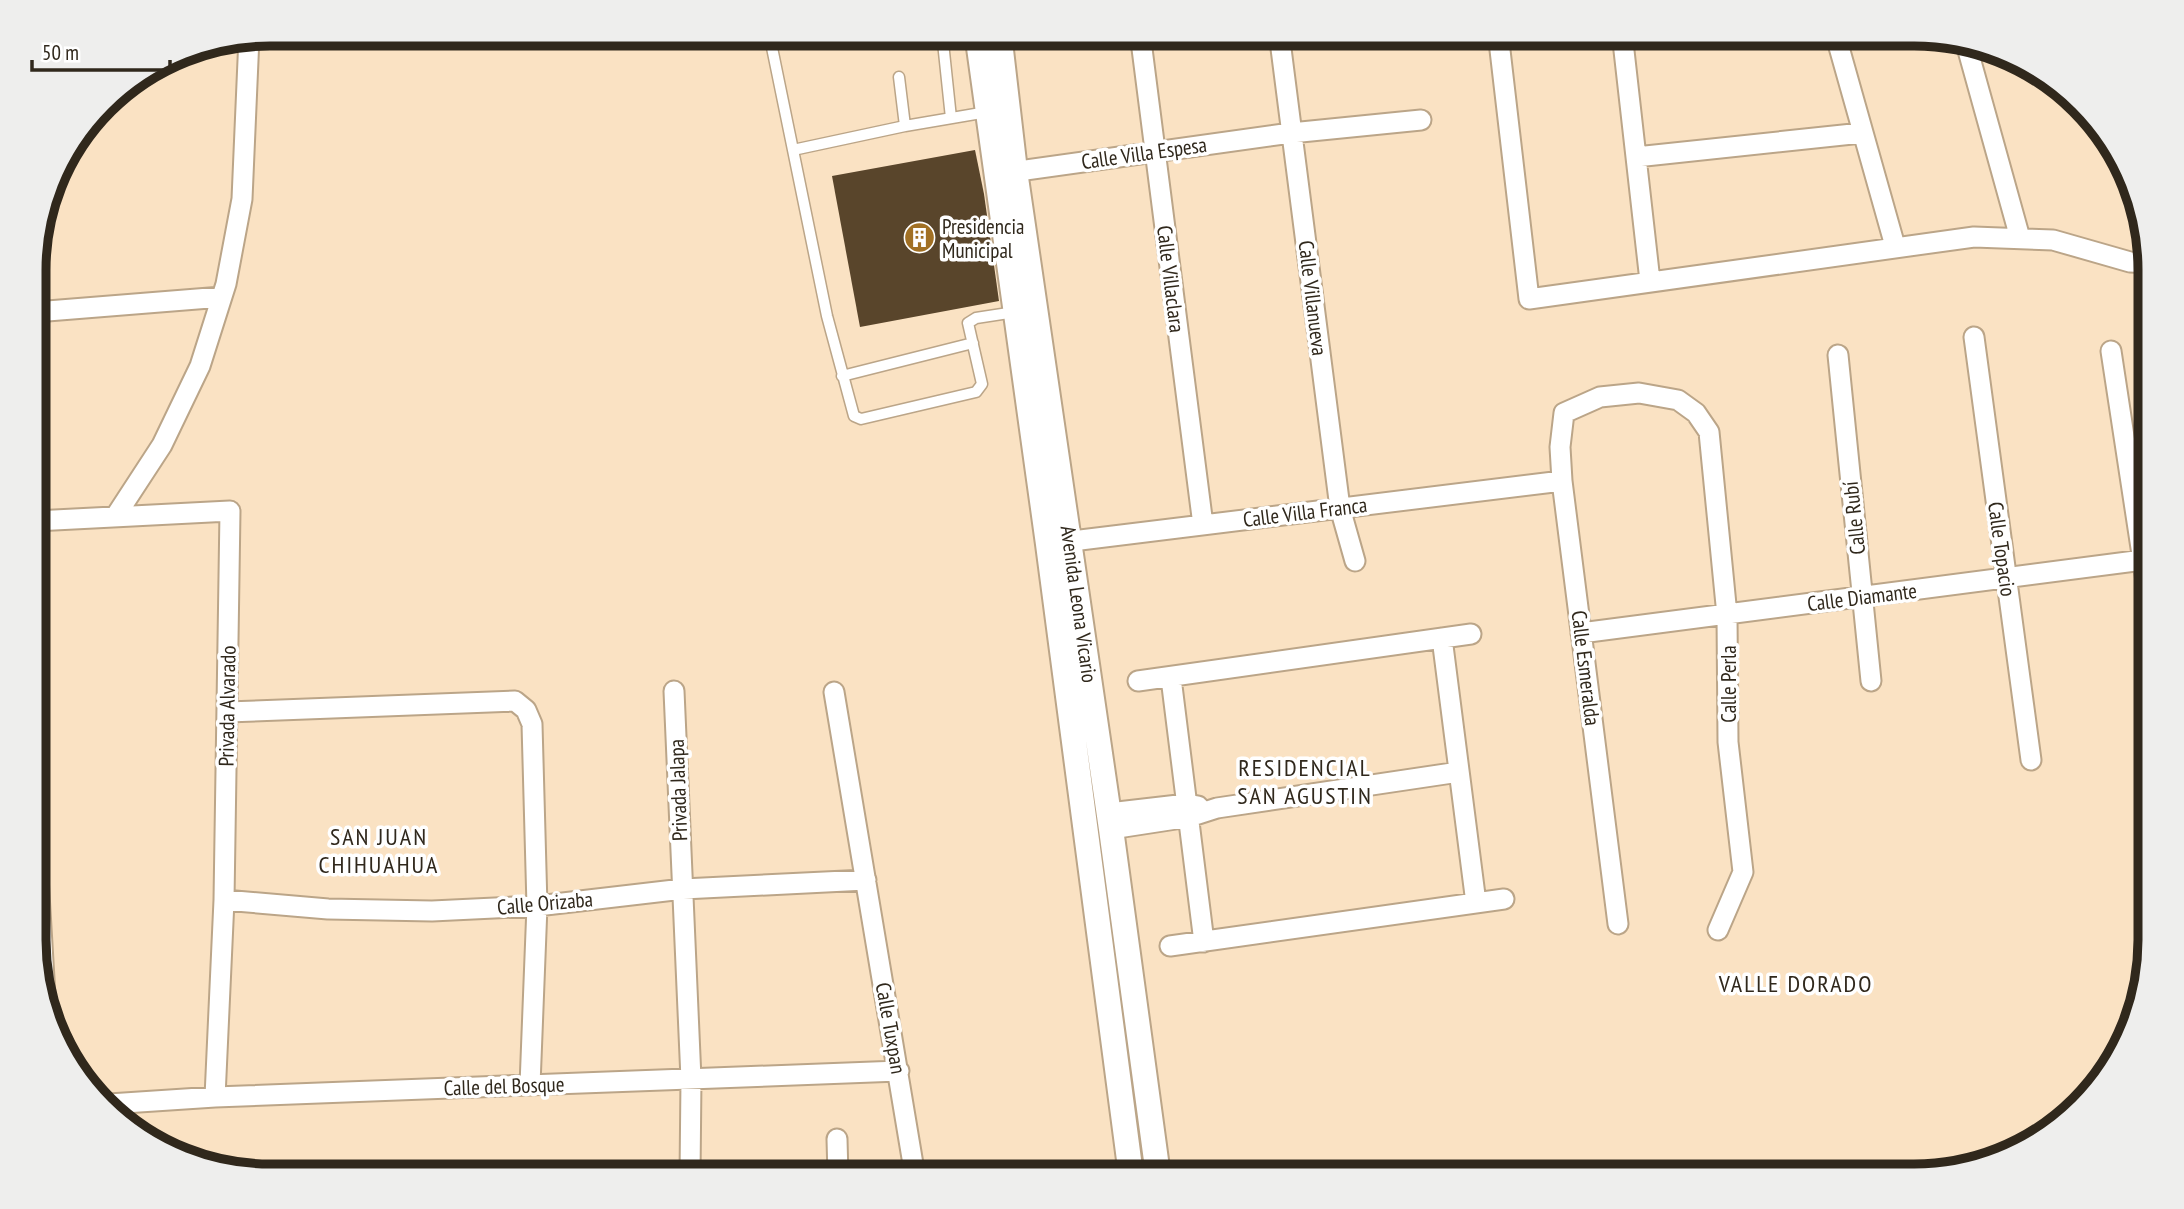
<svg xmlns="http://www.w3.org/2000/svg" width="2184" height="1209" font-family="'PT Sans Narrow',sans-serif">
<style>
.building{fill:#59452b}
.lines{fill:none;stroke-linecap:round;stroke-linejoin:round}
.service-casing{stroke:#bba588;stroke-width:13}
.minor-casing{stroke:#bba588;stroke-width:23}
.tertiary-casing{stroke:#bba588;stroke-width:28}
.service{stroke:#fff;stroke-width:10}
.minor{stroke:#fff;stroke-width:19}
.tertiary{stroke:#fff;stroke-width:24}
.labels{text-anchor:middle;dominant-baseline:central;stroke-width:7;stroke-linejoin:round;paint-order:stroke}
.street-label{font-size:21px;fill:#30281c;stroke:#fff}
.poi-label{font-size:21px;fill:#30281c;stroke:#fff;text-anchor:start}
.quarter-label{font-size:24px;letter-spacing:2px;fill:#30281c;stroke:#fff}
.rim{fill:none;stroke:#30281c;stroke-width:9}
</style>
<rect width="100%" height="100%" fill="#fae2c3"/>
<path class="building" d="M975,150l9,44 15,107 -139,26 -28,-151z"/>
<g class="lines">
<defs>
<path id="service" d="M769,33l24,117
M942,33l9,85
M899,77l6,49 82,-14
M905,126l-112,24 34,166 27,100 7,3 115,-27 6,-8 -14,-61 8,-5 39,-6
M842,376l131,-33"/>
<path id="minor" d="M1140,33l63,492
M1279,33l61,475 15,53
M1498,33l31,266 445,-62 79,3 77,22 20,1
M1622,33l28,248
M1835,33l60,213
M1967,47l53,191
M1636,157l226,-24
M1004,173l287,-40 130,-13
M35,312l187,-15
M1974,337l57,423
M2111,351l39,256
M1838,355l33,326
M115,517l47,-72 38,-79 26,-82 16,-85 7,-162
M35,521l195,-10 -6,389 -9,197
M1056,543l506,-62
M1581,633l562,-73
M1442,638l34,265
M1171,678l33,264
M1138,681l333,-47
M674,691l17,388 -1,97
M834,692l81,484
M227,712l288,-11 11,9 6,14 5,182 -7,179
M1109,813l78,-9 11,2
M35,825l10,171
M1111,829l78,-12 28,-9 242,-36
M224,900l104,9 104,2 105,-5 146,-17 183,-9
M1618,924l-56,-443 -2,-34 4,-34 36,-16 39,-4 39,7 18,13 13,19 18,183 1,127 15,130 -25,58
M1170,946l334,-47
M109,1104l106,-7 684,-26
M837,1139l1,37"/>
<path id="tertiary" d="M977,33l71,511 83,631
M999,33l16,138 96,658 47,346"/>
</defs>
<use href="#service" class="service-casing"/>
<use href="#minor" class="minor-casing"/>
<use href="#tertiary" class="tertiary-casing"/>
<use href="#service" class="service"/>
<use href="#minor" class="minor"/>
<use href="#tertiary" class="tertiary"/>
</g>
<defs>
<symbol id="building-disc" viewBox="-11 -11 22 22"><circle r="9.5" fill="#a17024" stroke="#fff"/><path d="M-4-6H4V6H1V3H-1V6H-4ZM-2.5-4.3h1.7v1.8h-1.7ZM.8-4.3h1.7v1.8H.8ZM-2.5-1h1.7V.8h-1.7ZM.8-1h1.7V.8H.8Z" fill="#fff"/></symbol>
</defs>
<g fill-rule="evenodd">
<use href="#building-disc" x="902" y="220" width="35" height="35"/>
</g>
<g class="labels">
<g class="street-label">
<text transform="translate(1144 153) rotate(-8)">Calle Villa Espesa</text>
<text transform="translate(1171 279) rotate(83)">Calle Villaclara</text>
<text transform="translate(1313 298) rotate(83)">Calle Villanueva</text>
<text transform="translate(1305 512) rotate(-7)">Calle Villa Franca</text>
<text transform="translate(1854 518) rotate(-96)">Calle Rubí</text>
<text transform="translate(2002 549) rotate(82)">Calle Topacio</text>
<text transform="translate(1862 597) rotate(-7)">Calle Diamante</text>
<text transform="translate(1079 604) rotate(82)">Avenida Leona Vicario</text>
<text transform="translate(1586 668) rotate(83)">Calle Esmeralda</text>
<text transform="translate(1728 684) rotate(-90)">Calle Perla</text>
<text transform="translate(227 706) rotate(-89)">Privada Alvarado</text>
<text transform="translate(678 790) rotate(-92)">Privada Jalapa</text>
<text transform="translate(545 903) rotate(-5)">Calle Orizaba</text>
<text transform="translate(891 1028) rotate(80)">Calle Tuxpan</text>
<text transform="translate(504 1086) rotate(-2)">Calle del Bosque</text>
</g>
<g class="poi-label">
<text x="942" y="226">Presidencia<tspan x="942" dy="24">Municipal</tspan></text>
</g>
<g class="quarter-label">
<text x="1305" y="767">RESIDENCIAL<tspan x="1305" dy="28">SAN AGUSTIN</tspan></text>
<text x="379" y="836">SAN JUAN<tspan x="379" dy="28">CHIHUAHUA</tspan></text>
<text x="1796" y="983">VALLE DORADO</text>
</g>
</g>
<path d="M0 0H2184V1209H0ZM270 46H1914A224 224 0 0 1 2138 270V940A224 224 0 0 1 1914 1164H270A224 224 0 0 1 46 940V270A224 224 0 0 1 270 46Z" fill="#eeeeed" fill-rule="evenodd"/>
<path class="rim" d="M270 46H1914A224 224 0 0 1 2138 270V940A224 224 0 0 1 1914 1164H270A224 224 0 0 1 46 940V270A224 224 0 0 1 270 46Z"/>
<path d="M32 60v10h138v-10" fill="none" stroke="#30281c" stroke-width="3.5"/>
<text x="42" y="60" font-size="21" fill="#30281c" stroke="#ffffff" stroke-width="5" paint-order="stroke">50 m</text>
</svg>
